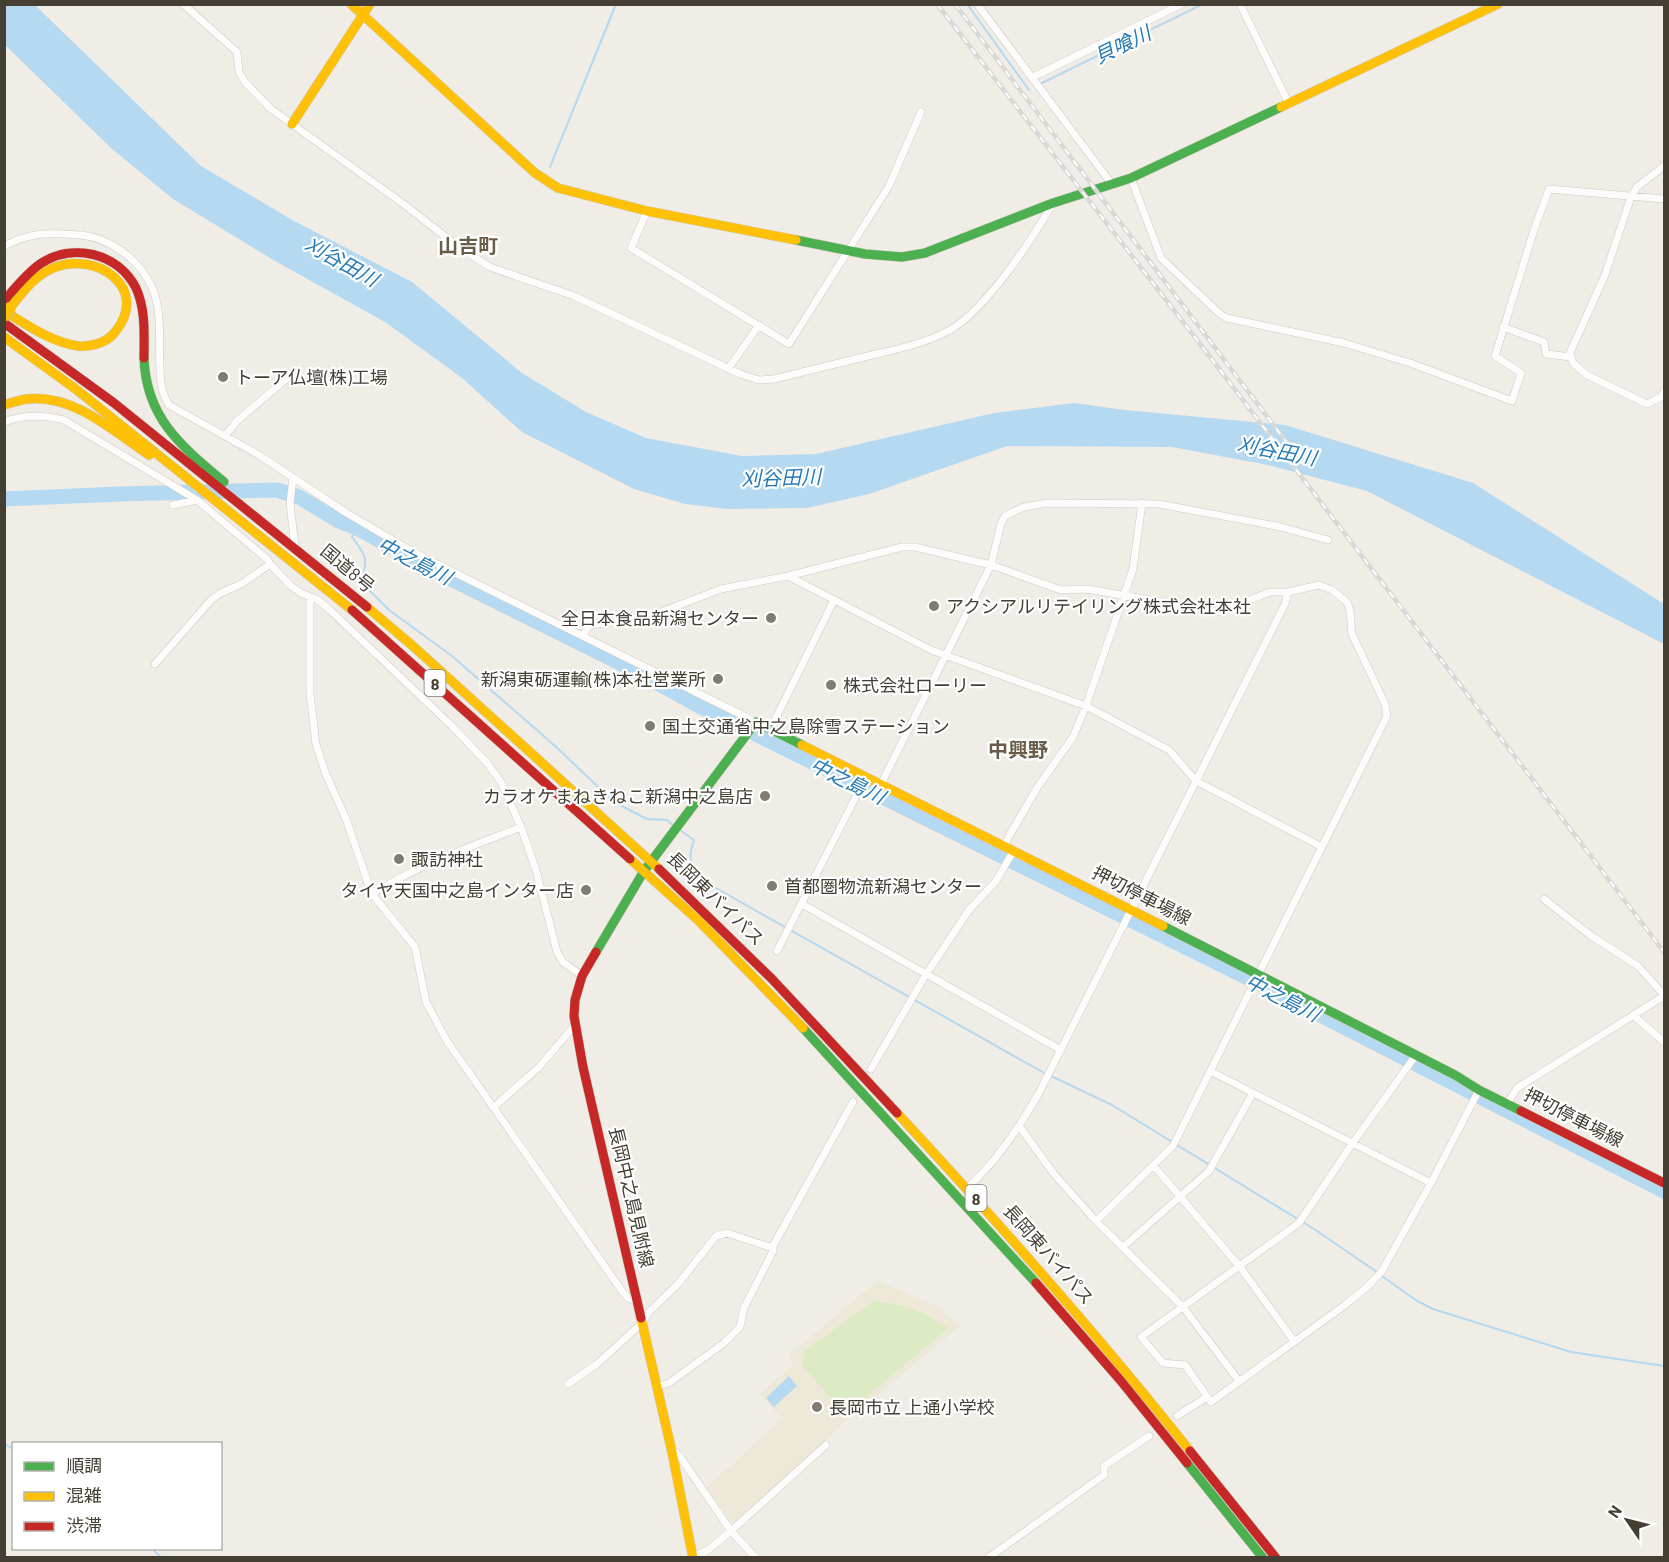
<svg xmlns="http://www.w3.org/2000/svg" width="1669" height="1562" font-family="Barlow,'Noto Sans JP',sans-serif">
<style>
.education{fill:#eee8d8}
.green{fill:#ddebc4}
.water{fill:#b4d9f0}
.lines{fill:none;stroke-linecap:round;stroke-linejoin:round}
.stream{stroke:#b4d9f0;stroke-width:2}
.river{stroke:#b4d9f0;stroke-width:15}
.street-casing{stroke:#cecac4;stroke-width:8}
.fast-casing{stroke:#cfcabd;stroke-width:10}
.slow-casing{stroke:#cfcabd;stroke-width:10}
.jam-casing{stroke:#cfcabd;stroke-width:10}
.street{stroke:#fdfcfb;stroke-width:7}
.fast{stroke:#4caf50;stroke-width:9}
.slow{stroke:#ffc107;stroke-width:9}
.jam{stroke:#c62828;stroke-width:9}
.rail-casing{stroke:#d8d8d7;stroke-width:4.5}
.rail{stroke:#fff;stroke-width:2;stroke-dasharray:7;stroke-linecap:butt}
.slow-bridge-casing{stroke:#c9baa0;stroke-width:14;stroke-linecap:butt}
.slow-bridge{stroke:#ffc107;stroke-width:12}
.poi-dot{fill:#817b72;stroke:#fff;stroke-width:2}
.labels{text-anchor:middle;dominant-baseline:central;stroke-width:4.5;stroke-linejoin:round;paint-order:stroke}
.shield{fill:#fff;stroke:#7d7870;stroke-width:1.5}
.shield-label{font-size:16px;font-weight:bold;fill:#453e33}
.poi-label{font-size:18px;fill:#453e33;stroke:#fff;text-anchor:start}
.street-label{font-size:18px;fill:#453e33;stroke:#fff}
.water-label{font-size:20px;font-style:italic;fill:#267bb7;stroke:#fff}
.neighbourhood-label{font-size:20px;font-weight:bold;fill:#695c49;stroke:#fff}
</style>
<rect width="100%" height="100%" fill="#f0ede6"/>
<path class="education" d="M877,1281l56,23 28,21 -117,98 -22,22 -89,78 -27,-35 76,-69 -22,-25 34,-30 -6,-8z"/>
<path class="green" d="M874,1301c33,4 47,9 74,27l-103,87 -43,-50 2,-14z"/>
<path class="water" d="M5,4l30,1 166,161 93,55 118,61 110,91 64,39 60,26 96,18 74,-2 178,-41 80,-10 51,7 160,15 188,58 191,121v40l-297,-153 -99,-26 -96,-18 -165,-1 -138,48 -62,14 -79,1 -43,-5 -51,-15 -112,-57 -60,-54 -77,-56 -110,-61 -102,-62 -62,-51 -106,-103z
M789,1376l8,10 -23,21 -8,-9z"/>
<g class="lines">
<path class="stream" d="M967,4l62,86
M1042,83l161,-79
M550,167l66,-163
M357,528l-5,9c16,22 15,20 10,46l27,27 63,46 47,41 55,48 60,57 33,17 20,1 8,7
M680,830l14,10c-7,20 -4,27 11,42l341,192
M1051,1076l61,29 202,124 63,43
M1382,1276l35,25 16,8 138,43 93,14
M4,1443l10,7
M151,1548l11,10"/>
<path class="river" d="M4,499l116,-5 157,-4 22,7 40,24 18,7 72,40 201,100 71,39 547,271 416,213"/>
<defs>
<path id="street" d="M183,4l54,48 2,20 6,10 26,27 134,96 52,41 33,21 84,29 166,78 19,6 15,-1c33,-8 65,-16 98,-24 26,-6 54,-12 78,-25 37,-22 81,-89 103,-127
M977,4l134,179
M1240,4l49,100
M1033,77l149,-73
M1664,166l-27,21 -6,10 -26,78 -36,80 5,9 13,11 60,29 14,-7 3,-5
M1131,178l30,80 59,56 7,4 117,25 66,20 102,38 9,-28 -26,-17 39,-126 15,-41 115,10
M647,211l-16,37 158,96 100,-158 32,-74
M4,246c30,-15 45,-13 77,-11 18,2 32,9 46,20 40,34 31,68 33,115 0,13 2,24 9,35l90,50 86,57 68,40 343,170
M1503,327l41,15 2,12 25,3
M728,369l31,-44
M4,422c21,-8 40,-7 60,-2l133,80 70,59 3,5 21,22 10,7 17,7 13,11 122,116 34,36 14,19 20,45 15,43 21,82 6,10 19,14
M225,436l12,-15 49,-42
M293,478l-3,25 5,44
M173,505l24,-5
M788,576l114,-29h13l76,18 70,25 26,-1 132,23 51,-20h18l31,-7 13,5 15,12 3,8 2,24 33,70 2,12 -214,430 -77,75
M310,597v97l6,50 9,28 21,47 26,75
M582,636l8,-11 58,-8 73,-28 67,-13 143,74 155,56 83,44 27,31 126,66
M155,664l56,-64 8,-6 24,-11 27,-19
M771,728l63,-128
M881,784l110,-219 10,-41 4,-8 8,-4 11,-5 23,-4 112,1 122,23 47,13
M521,827c-51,20 -103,38 -149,67l43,53 11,55 21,39 175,250 6,7 9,3
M1004,845l33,-57 36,-51 13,-31 47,-137 9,-66
M1544,899l46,36 48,31 26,29
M802,904l259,146
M777,951l89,-174
M1633,1015l31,27
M1416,1055l-64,89 -53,79 -158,114 22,26 22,2 26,37 134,-97 23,-19 14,-15 49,-88 48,-93
M871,1069l54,-93 44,-66 27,-29 18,-31
M1210,1071l221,112
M1507,1104l10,-16 147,-92
M494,1107l45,-40 35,-41
M1020,1127l34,47 42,47 87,86 56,74
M1154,1166l86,101 54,74
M967,1188c31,-28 53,-61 73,-97l245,-487 3,-12
M1123,1247l86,-76 44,-78
M568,1384l29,-20 45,-41 8,-12 28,-27 38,-48 11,-3 46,15
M656,1387l13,-4 55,-40 16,-16 4,-19 29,-57v-5l80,-144
M1177,1416l30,-19
M672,1452h4l5,6 50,73 25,27
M693,1557l15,-7 23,-19 95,-86
M988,1558l116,-83v-9l45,-30"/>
<path id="fast" d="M796,240l69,14 37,3 23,-4 128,-50 78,-25 150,-71
M144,358c2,60 37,88 80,124
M1163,926l292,149 24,15 42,21
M596,952l48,-81 112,-149 46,23
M803,1028l233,255
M1187,1463l76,95"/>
<path id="slow" d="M351,4l184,169 23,15 89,23 149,29
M1281,107l217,-103
M292,124l78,-120
M4,311c23,14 47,31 74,35 13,1 29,-3 37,-14 36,-44 -19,-82 -62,-64 -18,7 -31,25 -43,40
M4,337l73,53 275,220
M4,405c7,-2 15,-5 23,-6 47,-5 86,32 122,56
M367,607l47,40 245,222
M802,745l361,181
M630,859l69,62 104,107
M897,1113c101,109 200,221 293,338
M641,1318l31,134 21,106"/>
<path id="jam" d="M4,301c11,-13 22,-27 36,-37 33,-22 78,-11 96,24 10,22 8,47 8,70
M4,323l110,80 253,204
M352,610l278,249
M659,869l113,110 125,134
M596,952l-14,24 -7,24 -1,16 9,51 58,251
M1521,1111l143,72
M1036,1283l85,98 66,82
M1190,1451l86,107"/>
</defs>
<use href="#street" class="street-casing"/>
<use href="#fast" class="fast-casing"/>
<use href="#slow" class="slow-casing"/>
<use href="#jam" class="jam-casing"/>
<use href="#street" class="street"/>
<use href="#fast" class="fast"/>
<use href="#slow" class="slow"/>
<use href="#jam" class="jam"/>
<defs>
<path id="rail" d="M937,4l267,345 460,603
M955,4l348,460"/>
</defs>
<use href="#rail" class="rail-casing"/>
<use href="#rail" class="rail"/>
<defs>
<path id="slow-bridge" d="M4,316l6,-8"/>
</defs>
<use href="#slow-bridge" class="slow-bridge-casing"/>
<use href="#slow-bridge" class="slow-bridge"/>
</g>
<g class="poi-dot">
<circle cx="223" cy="377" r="6"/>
<circle cx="934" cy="606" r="6"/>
<circle cx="771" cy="618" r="6"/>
<circle cx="718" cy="679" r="6"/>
<circle cx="831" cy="685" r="6"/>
<circle cx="650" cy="726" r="6"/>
<circle cx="765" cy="796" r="6"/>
<circle cx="399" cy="859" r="6"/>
<circle cx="772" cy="886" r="6"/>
<circle cx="586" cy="890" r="6"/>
<circle cx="817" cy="1407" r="6"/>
</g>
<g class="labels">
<g class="shield">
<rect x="424.5" y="670" width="21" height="26" rx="4.5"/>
<rect x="965.5" y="1185" width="21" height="26" rx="4.5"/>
</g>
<g class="shield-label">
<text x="435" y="683">8</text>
<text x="976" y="1198">8</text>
</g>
<g class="poi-label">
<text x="235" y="377">トーア仏壇(株)工場</text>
<text x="946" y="606">アクシアルリテイリング株式会社本社</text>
<text x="759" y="618" text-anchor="end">全日本食品新潟センター</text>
<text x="706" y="679" text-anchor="end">新潟東砺運輸(株)本社営業所</text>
<text x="843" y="685">株式会社ローリー</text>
<text x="662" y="726">国土交通省中之島除雪ステーション</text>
<text x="753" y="796" text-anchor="end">カラオケまねきねこ新潟中之島店</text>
<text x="411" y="859">諏訪神社</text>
<text x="784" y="886">首都圏物流新潟センター</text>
<text x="574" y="890" text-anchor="end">タイヤ天国中之島インター店</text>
<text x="829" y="1407">長岡市立 上通小学校</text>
</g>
<g class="street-label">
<text transform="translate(348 568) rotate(40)">国道8号</text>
<text transform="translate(1142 895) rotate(27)">押切停車場線</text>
<text transform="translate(716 898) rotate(44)">長岡東バイパス</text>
<text transform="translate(1574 1117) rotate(27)">押切停車場線</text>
<text transform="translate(632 1197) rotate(77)">長岡中之島見附線</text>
<text transform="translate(1049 1254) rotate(49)">長岡東バイパス</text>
</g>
<g class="water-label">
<text transform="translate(1122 44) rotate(-26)">貝喰川</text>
<text transform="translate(342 261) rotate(29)">刈谷田川</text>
<text transform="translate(1277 450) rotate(11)">刈谷田川</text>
<text transform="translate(781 477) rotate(-2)">刈谷田川</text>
<text transform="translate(415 560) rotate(27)">中之島川</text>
<text transform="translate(848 780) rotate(26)">中之島川</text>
<text transform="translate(1283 997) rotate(27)">中之島川</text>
</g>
<g class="neighbourhood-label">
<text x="468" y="245">山吉町</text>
<text x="1018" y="749">中興野</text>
</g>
</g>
<rect width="1669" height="1562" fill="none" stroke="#453e33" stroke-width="12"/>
<rect x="12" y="1442" width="210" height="108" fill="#ffffff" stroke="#b5b2ad" stroke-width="1.5"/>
<rect x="24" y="1462" width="30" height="9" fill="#4caf50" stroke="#b5b2ad" stroke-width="1.5"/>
<text x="66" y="1472" font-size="18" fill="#453e33">順調</text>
<rect x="24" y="1492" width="30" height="9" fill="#ffc107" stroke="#b5b2ad" stroke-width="1.5"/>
<text x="66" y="1502" font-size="18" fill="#453e33">混雑</text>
<rect x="24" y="1522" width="30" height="9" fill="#c62828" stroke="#b5b2ad" stroke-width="1.5"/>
<text x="66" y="1532" font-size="18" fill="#453e33">渋滞</text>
<g transform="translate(1627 1520) rotate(305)" stroke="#ffffff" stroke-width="4.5" paint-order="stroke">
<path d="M0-4.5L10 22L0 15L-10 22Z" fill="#453e33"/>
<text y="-9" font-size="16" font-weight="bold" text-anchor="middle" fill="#453e33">N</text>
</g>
</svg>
